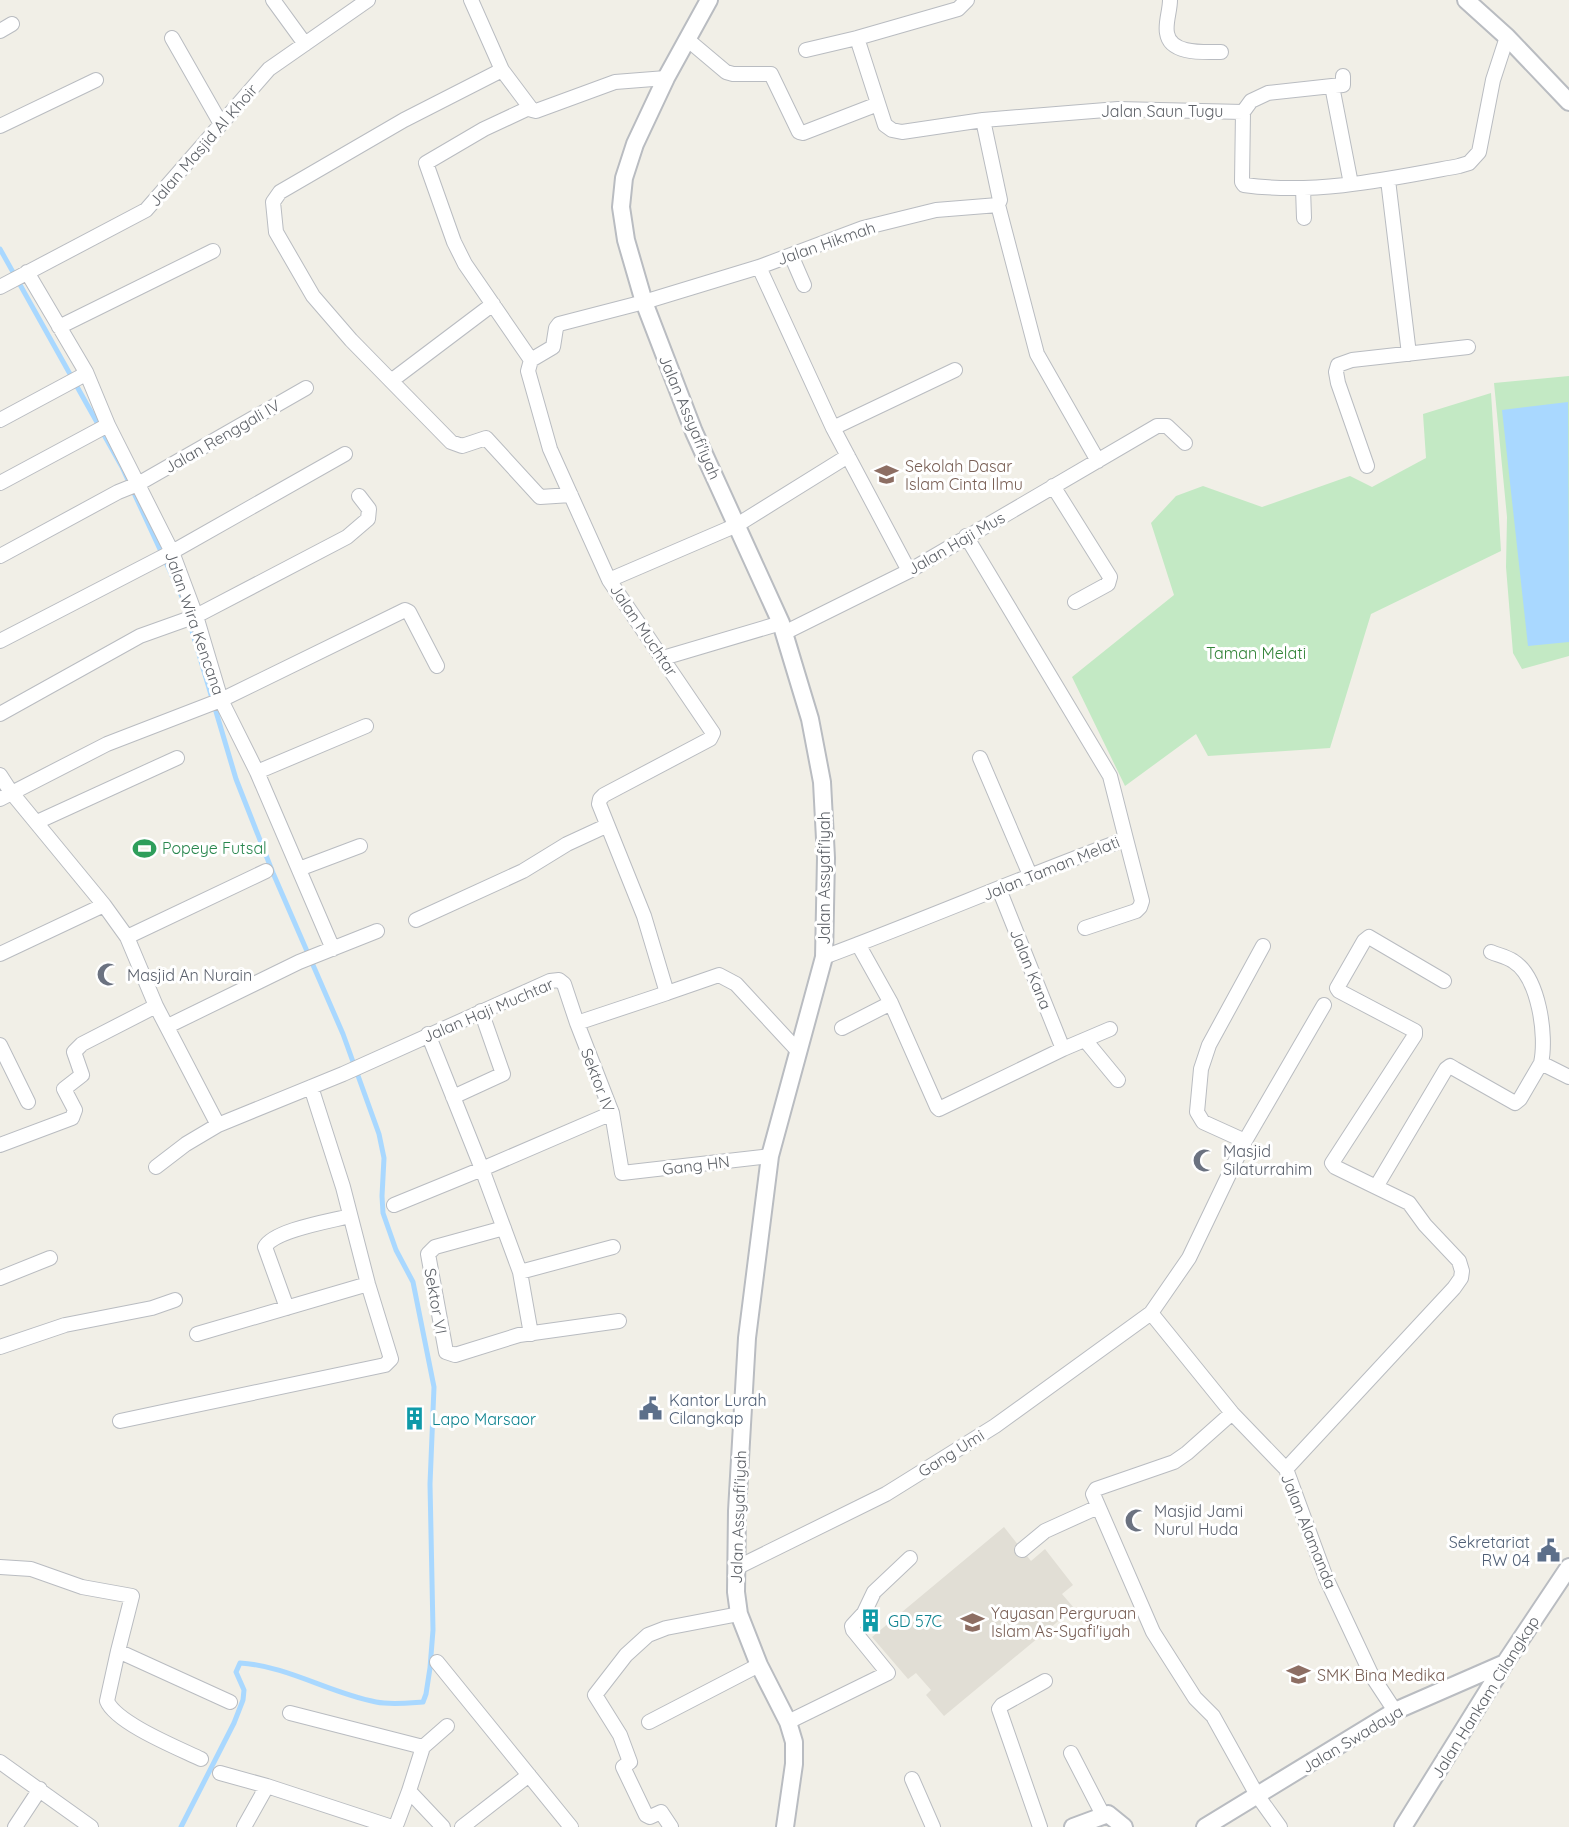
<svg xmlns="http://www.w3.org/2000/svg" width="1569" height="1827" font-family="Quicksand,sans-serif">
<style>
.education{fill:#e1ded5}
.green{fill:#c3e9c4}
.water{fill:#a9d8ff}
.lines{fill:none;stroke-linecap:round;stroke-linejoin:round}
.stream{stroke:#a9d8ff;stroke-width:5}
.minor-casing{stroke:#b9bcc1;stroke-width:16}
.tertiary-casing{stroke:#b9bcc1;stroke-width:20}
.minor{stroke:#fff;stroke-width:14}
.tertiary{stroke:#fff;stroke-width:16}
.labels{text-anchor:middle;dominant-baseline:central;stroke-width:6;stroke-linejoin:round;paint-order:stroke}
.street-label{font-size:16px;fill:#5e6268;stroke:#fff}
.education-label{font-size:16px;fill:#785e54;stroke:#fff;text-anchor:start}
.park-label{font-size:16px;fill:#318337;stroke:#fff}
.leisure-label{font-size:16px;fill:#27864d;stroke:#fff;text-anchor:start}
.worship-label{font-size:16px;fill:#5b616d;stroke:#fff;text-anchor:start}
.service-label{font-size:16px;fill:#4e5e75;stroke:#fff;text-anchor:start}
.culture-label{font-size:16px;fill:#0d838f;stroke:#fff;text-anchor:start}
</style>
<rect width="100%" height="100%" fill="#f1efe7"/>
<path class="education" d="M1004,1527l27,34 14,-12 28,36 -11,9 12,14 -130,108 -18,-21 5,-5 -15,-17 -8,6 -36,-42z"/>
<path class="green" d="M1569,376v280l-47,13 -9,-16 -7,-86 1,-50 -13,-134z
M1491,393l10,158 -130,63 -41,134 -122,8 -12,-22 -71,52 -53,-109 102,-82 -23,-72 25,-27 27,-10 59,21 88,-31 22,11 54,-29 -3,-44z"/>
<path class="water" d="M1568,402l1,240 -41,4 -26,-236z"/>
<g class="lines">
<path class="stream" d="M0,249l122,218 60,130 54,182 37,94 70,161 36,100 5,24 -2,38 1,17 13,37 17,32 21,105 -4,97 3,146 -3,38 -4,26 -3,8c-15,1 -32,3 -47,0 -47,-9 -88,-36 -136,-39l-4,9 8,18 -1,10 -9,23 -53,104"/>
<defs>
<path id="minor" d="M273,0l32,44
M471,0l31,70 30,40 4,1 79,-29 51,-4
M1170,0c0,11 -5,23 -3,33 3,22 38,19 54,19
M0,31l12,-7
M172,38l49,86
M857,38l28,87 7,5 10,2 81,-12 135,-11 125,3
M688,40l38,32 7,2h38l28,58 4,1 75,-29
M806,50l51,-12 101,-29 9,-9
M502,70l-98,50 -124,72 -7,10 3,30 37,64 38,44 100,102 11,4 24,-8 54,59 31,-2
M1332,86l11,-1v-9
M529,108l-45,21 -58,34 28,79 11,22 66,96
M1243,112l-1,70 2,3c72,10 145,-6 215,-19l10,-3 10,-11 14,-72 14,-43
M1243,112l8,-11 17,-8 64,-7 19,98
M983,120l17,80 -2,5 39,149 61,107
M0,126l96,-46
M1388,180l21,174
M1303,188l1,30
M791,255l13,30
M759,267l74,161 76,143
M27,272l59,100 22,53 64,127 24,64 25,84 36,72 76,177
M0,287l146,-77 123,-141 99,-69
M59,327l154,-76
M531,360l-3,11 22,78 59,131 104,153 -3,6 -106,56 -4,4 -1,5 45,112 23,77 52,-18 17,9 62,67
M531,360l22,-13 3,-19 3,-4 85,-22 115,-35 104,-39 73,-18 62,-5
M391,381l102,-77
M0,420l80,-43 6,-5
M833,428l122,-58
M1367,466l-29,-83 -2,-11 2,-7 14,-5 116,-13
M0,483l108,-58
M1053,486l57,91 -2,7 -33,18
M0,556l118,-64 20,-8 168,-96
M609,580l128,-55 111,-69
M784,633l125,-62 248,-145h10l18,17
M0,641l172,-89 173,-98
M663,658l118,-35
M0,714l140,-78 56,-20 151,-79 21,-18 1,-10 -10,-13
M980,758l50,117
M257,772l109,-46
M0,775l11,17 93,113 23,32 29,69 62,119 125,-51 207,-93 9,-1 5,4 13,39 35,90 10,60 148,-17
M0,799l107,-55 114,-44 184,-90 4,2 28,54
M37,822l140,-64
M299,869l61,-23
M999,889l64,160
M416,920l107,-49 44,-27 39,-18
M1085,928l51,-17 4,-4 2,-6 -16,-62
M127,937l139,-66
M858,944l33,59 46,104 2,2 124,-60 47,-20
M1491,952c7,3 16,5 22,9 26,16 34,75 28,102
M0,954l104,-49
M824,957c102,-38 201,-81 302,-118l-16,-63 -144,-240
M577,1023l90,-30
M168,1026l131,-64 78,-31
M842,1028l49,-25
M428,1034l54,135 38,103 11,62
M1085,1040l33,40
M0,1045l28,57
M453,1097l50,-23 -22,-63
M1245,1141l-42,-19 -6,-10 4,-43 8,-24 54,-99
M0,1145l72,-27 3,-8 -11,-21 18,-14 -8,-23 8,-8 74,-38
M156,1167l30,-23 32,-19
M1376,1187l-41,-20 -3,-4 83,-128v-4l-76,-40 -2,-3 27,-47 5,-4 75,44
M394,1205l88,-36 130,-56
M504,1228l-69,19 -7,7 18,98 9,3 64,-20 100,-14
M520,1272l93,-25
M0,1278l50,-20
M287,1308l-22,-61c9,-17 66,-26 85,-31
M1151,1313l81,100 54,56 40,109 46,98 23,35
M197,1334l171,-50
M0,1347l65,-22 87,-17 23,-8
M1232,1413l-45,40 -13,9 -78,27 -3,5 60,138 42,66 18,18 44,79 23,32
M120,1421l265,-56 6,-6 -23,-75 -25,-97 -32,-100
M1286,1469l168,-181 7,-10 1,-7 -3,-10 -34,-36 -16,-22 -33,-16 70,-118 4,-3 5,3 60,34 5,-4 21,-36 28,14
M1022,1550l23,-19 53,-24
M0,1567l31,2 51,18 50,9 -14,55 -11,50c9,22 71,47 94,58
M736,1568l150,-74 69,-43 40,-25 156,-113 38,-55 56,-117 79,-136
M118,1651l112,51
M437,1662l134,165
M290,1713l133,34 -14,44
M649,1722l110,-57
M788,1722l100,-49 -35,-43 -1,-4 12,-13 10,-21 36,-34
M423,1747l24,-21
M1071,1753l32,62
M0,1762l91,65
M220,1773l47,13 125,41 5,-4 12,-32 34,36
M912,1779l21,48
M15,1827l25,-38
M244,1827l23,-41
M462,1827l67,-52
M671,1827l-10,-15 -11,5 -4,-2 -23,-48 7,-5 -10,-27 -25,-40 31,-40 22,-20 18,-7 73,-14
M1040,1827l-41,-118 3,-4 43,-24"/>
<path id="tertiary" d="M709,0l-43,78 -31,66 -11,34 -3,29 5,33 18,62 50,130 87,191 29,96 12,63 4,76 -2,99 -54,199 -23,182 -10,173 -1,81 3,22 20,51 29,57 6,20v22l-9,63
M1466,0l41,37 62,65
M1073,1827l35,-13 16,13
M1205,1827l190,-116 110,-48
M1403,1827l102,-164 64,-96"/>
</defs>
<use href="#minor" class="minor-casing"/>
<use href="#tertiary" class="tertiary-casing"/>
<use href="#minor" class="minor"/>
<use href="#tertiary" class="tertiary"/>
</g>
<defs>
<symbol id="school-bare" viewBox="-9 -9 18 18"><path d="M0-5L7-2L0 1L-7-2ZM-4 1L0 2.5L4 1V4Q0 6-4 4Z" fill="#8d6e63" stroke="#fff" stroke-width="2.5" paint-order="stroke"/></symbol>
<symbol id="stadium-bare" viewBox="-9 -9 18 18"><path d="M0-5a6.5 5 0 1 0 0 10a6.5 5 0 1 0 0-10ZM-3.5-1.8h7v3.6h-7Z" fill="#2e9e5b" stroke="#fff" stroke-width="2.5" paint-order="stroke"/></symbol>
<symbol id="mosque-bare" viewBox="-9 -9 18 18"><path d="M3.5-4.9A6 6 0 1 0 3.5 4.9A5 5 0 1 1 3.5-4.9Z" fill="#6b7280" stroke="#fff" stroke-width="2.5" paint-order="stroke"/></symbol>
<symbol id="civic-bare" viewBox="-9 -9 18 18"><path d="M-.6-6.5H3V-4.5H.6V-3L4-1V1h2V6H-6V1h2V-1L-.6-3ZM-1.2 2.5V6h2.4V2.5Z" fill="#5c6f8a" stroke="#fff" stroke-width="2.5" paint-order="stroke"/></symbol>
<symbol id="building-bare" viewBox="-9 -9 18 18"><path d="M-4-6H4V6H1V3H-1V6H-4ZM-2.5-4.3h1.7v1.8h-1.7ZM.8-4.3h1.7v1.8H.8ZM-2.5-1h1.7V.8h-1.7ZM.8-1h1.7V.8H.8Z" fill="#0f9aa8" stroke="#fff" stroke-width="2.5" paint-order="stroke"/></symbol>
</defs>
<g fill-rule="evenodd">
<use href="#school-bare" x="870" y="458" width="33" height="33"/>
<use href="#stadium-bare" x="128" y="832" width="33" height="33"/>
<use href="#mosque-bare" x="92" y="958" width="33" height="33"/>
<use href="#mosque-bare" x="1188" y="1144" width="33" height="33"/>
<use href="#civic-bare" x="634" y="1392" width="33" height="33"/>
<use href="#building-bare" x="398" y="1402" width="33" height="33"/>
<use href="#mosque-bare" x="1120" y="1504" width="33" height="33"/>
<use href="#civic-bare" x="1532" y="1534" width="33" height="33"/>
<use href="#building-bare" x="854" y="1604" width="33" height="33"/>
<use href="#school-bare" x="956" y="1606" width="33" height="33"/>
<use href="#school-bare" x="1282" y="1658" width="33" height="33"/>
</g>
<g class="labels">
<g class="street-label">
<text x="1162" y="111">Jalan Saun Tugu</text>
<text transform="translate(203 145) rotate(-49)">Jalan Masjid Al Khoir</text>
<text transform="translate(826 243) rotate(-19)">Jalan Hikmah</text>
<text transform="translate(690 417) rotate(67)">Jalan Assyafi'iyah</text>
<text transform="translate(222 436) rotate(-30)">Jalan Renggali IV</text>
<text transform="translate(956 543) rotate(-30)">Jalan Haji Mus</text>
<text transform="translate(195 623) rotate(71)">Jalan Wira Kencana</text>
<text transform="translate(644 630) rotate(56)">Jalan Muchtar</text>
<text transform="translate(1051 868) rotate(-22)">Jalan Taman Melati</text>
<text transform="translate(824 878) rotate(-90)">Jalan Assyafi'iyah</text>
<text transform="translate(1031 969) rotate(68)">Jalan Kana</text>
<text transform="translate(488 1010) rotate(-23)">Jalan Haji Muchtar</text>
<text transform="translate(598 1080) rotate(69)">Sektor IV</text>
<text transform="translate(696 1165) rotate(-7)">Gang HN</text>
<text transform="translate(436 1301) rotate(80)">Sektor VI</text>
<text transform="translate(951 1453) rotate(-32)">Gang Umi</text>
<text transform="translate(738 1517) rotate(-88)">Jalan Assyafi'iyah</text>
<text transform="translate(1309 1531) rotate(68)">Jalan Alamanda</text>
<text transform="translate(1485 1697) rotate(-58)">Jalan Hankam Cilangkap</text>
<text transform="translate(1352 1739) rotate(-31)">Jalan Swadaya</text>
</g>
<g class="education-label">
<text x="905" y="466">Sekolah Dasar<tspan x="905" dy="18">Islam Cinta Ilmu</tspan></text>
<text x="991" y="1613">Yayasan Perguruan<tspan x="991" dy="18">Islam As-Syafi'iyah</tspan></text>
<text x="1317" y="1675">SMK Bina Medika</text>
</g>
<g class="park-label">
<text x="1256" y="653">Taman Melati</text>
</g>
<g class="leisure-label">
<text x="162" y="848">Popeye Futsal</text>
</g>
<g class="worship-label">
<text x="127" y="975">Masjid An Nurain</text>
<text x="1223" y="1151">Masjid<tspan x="1223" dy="18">Silaturrahim</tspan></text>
<text x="1154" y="1511">Masjid Jami<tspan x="1154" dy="18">Nurul Huda</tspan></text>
</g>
<g class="service-label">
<text x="669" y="1400">Kantor Lurah<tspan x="669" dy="18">Cilangkap</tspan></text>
<text x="1530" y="1542" text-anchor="end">Sekretariat<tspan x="1530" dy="18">RW 04</tspan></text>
</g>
<g class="culture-label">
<text x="432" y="1419">Lapo Marsaor</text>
<text x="888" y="1621">GD 57C</text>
</g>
</g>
</svg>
